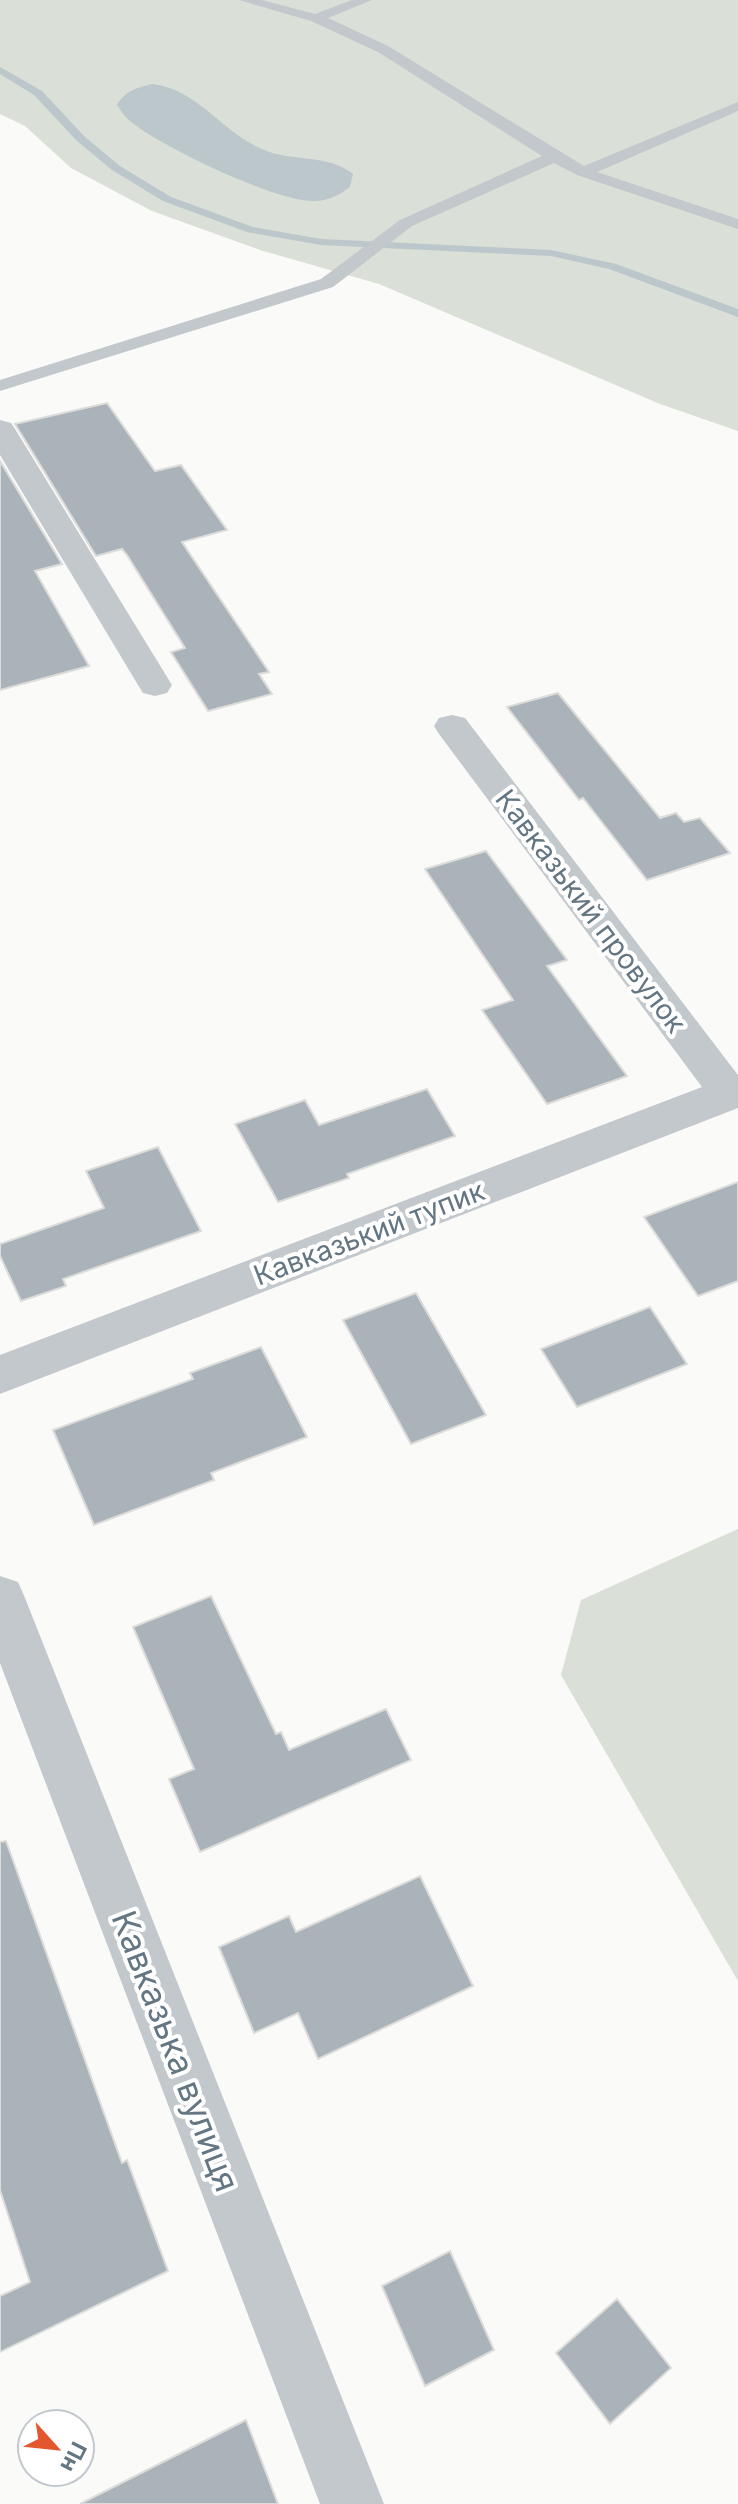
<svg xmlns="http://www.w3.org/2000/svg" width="738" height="2504" font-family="Inter,sans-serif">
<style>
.green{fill:#dadfd7}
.water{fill:#bbc7cb}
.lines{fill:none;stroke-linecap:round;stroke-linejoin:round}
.stream{fill:#bbc7cb;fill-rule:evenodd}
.building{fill:#aab3b9;stroke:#dcdcda;stroke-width:2}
.lane{fill:#c3c8cc;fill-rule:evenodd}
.street{fill:#c3c8cc;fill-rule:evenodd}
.labels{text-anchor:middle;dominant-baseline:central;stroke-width:8;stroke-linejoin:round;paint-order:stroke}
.street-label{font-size:28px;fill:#657683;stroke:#fff}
.near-street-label{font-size:34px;fill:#657683;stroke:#fff}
</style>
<rect width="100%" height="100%" fill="#fafaf8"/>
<path class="green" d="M0,0h738v431l-78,-27 -281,-120 -119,-34 -108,-39 -81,-43 -46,-42 -25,-12z
M738,1529v452l-177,-306 20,-75z"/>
<path class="water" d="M152,84c46,5 70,49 112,66 29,12 65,4 89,24l-3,13c-11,8 -20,13 -34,14 -36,3 -159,-56 -187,-81 -5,-4 -8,-10 -12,-15 8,-14 19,-17 35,-21z"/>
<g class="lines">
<path class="stream" d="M0,67l42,24 43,46 35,29 51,31 82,30 68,12 230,11 65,14 122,45v8l-129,-48 -58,-13 -230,-11 -74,-13 -84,-31 -51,-31 -35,-29 -43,-46 -34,-21z"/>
</g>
<path class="building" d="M107,403l48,68 26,-6 46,65 -45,12 87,130 -10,2 13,20 -64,17 -37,-59 14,-4 -58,-93 -5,-6 -26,7 -81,-132z
M0,461l62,103 -27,7 54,95 -89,24z
M558,693l102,125 16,-5 8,9 16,-4 30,35 -83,27 -64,-82 -4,2 -72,-93z
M486,851l81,109 -20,6 80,110 -80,28 -65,-94 31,-10 -88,-131z
M427,1089l28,47 -108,38 2,4 -71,24 -43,-78 70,-24 14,25z
M158,1147l43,84 -138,48 3,7 -45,15 -21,-45v-12l104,-36 -18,-37z
M738,1182v99l-40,15 -54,-79z
M416,1293l70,122 -75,29 -68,-124z
M650,1307l37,57 -110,43 -36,-58z
M261,1347l46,90 -96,36 3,7 -120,45 -41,-95 140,-51 -3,-6z
M211,1596l65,138 5,-2 8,18 97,-41 25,51 -211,92 -31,-73 25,-10 -61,-142z
M6,1841l116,322 5,-3 41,111 -168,81v-56l30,-14 -30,-92v-348z
M420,1876l53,110 -155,73 -20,-46 -44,20 -35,-86 70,-31 7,16z
M450,2251l44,99 -69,36 -43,-100z
M617,2299l54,69 -61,56 -54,-71z
M246,2420l32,84h-198z"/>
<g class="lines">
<path class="lane" d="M239,0h23l53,14 37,-14h20l-44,18 60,28 196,120 154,-64v9l-141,61 141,47v10l-161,-54 -23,-12 -142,63 -79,61 -333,104v-11l321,-101 79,-59 142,-64 -164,-104 -67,-31z"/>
<path class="street" d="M0,420l11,3 4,6 157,256 -5,8 -12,3 -12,-3 -5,-8 -138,-230z
M452,715l13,3 273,357v33l-738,286v-39l702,-268 -263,-353 -5,-8 5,-8z
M0,1576l18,6 7,16 359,906h-64l-320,-841z"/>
</g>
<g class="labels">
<g class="street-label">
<text transform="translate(591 911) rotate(53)">Кавказький провулок</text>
<text transform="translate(369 1233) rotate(-21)">Кавказький тупик</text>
</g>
<g class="near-street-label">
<text transform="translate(176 2051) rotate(69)">Кавказька вулиця</text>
</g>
</g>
<g transform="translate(56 2448) rotate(117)"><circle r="38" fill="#ffffff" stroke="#c1c8cd" stroke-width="2"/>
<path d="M0-6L14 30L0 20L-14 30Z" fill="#e4572e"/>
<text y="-12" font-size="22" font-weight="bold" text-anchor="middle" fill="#657683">Пн</text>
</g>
</svg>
